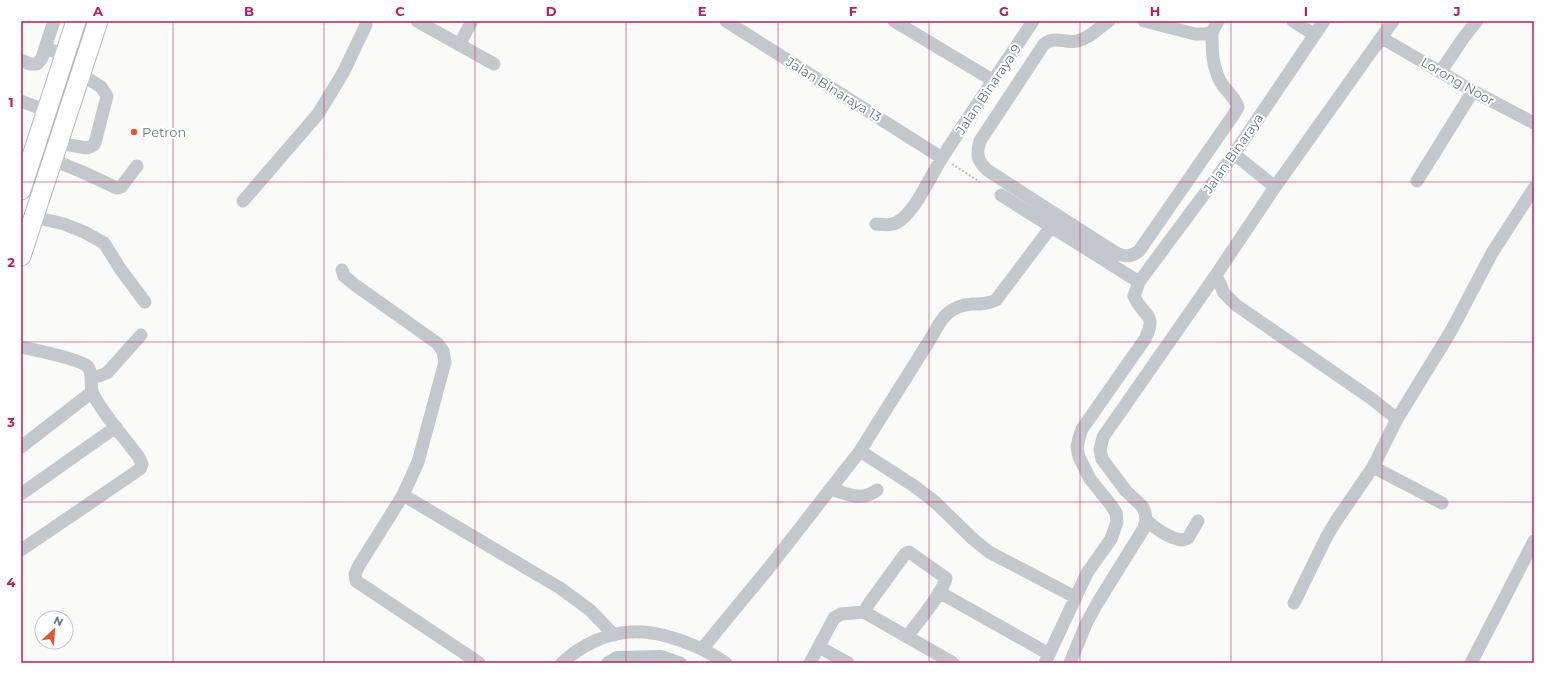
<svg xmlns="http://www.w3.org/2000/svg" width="1555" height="684" font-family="Montserrat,sans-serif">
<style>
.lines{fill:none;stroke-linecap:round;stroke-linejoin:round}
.canal{stroke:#bbc7cb;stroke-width:12}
.highway-casing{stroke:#b4b9bd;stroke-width:21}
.path{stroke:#bbbfc2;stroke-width:2;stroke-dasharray:2 2;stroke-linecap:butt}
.minor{stroke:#c3c8cc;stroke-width:13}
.highway{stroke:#fff;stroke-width:19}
.grid{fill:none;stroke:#c2185b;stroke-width:1;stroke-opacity:0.55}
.poi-dot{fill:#e4572e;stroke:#fff;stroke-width:1.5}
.labels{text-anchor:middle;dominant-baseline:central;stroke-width:4;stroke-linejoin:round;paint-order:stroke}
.street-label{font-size:13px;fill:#657683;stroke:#fff}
.poi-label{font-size:13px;fill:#657683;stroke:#fff;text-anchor:start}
.neatline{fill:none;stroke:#c2185b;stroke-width:1.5}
.grid-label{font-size:13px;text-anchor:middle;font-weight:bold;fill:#c2185b}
</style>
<rect width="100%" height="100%" fill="#fafaf8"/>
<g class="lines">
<path class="canal" d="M607,663l10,-6 44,-1 20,7"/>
<defs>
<path id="highway" d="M21,190l55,-169
M21,256l77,-235"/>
</defs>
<use href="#highway" class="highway-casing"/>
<path class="path" d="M952,164l28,18"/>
<path class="minor" d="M54,21l-9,27 20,7
M417,21l77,43
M726,21l216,137
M894,21l100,60
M1109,21c-10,6 -20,18 -32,20 -13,3 -20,-6 -33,3l-64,97c-4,14 -3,19 7,29l129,83c10,4 15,4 23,-2l95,-137 4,-7c-3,-9 -8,-13 -14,-20 -12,-16 -12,-36 -12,-55
M1144,21l51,13h9l8,-2 6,-11
M1293,21l22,14
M1382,38l91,53 61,32
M459,45l13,-24
M21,60l9,4h7l5,-6 3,-10
M1441,71l23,-34 13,-16
M21,101l26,10
M58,143l29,5 7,-3 2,-6 11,-43 -6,-9 -20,-13
M53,160l27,11 37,17 4,-1 16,-21
M1417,181l56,-90
M1275,187l118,-166
M1001,195l138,87
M243,201l75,-87 25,-41 23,-48
M34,217l30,7 20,8 20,11 17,27 24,32
M876,224c10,1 18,2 26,-5 15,-12 29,-44 40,-61 29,-46 61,-91 91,-137
M342,270l2,6 11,9 82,58 6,8 2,11 -27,100 -15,33 -45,72 -3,7 1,7 123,82
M1216,275l8,18 12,12 136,94 25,20 -24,48 -37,54 -9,15 -33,67
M21,347c13,3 60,12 67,20 6,8 1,19 5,27 12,23 30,42 45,62l4,8 -2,5 -119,81
M91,377l8,-1 8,-3 34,-38
M1397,419l54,-88 41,-78 42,-65
M21,447l71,-55
M860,451l54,35 21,16 38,37 16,13 86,45
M1373,467l69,36
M831,489c17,5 30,13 46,1
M21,494l95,-67
M403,495l157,93 30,22 24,25
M1146,520c10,9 23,18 36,20l6,-2 10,-17
M939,592l110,62
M864,612l6,-10 35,-48 4,-2 37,26c-3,15 -29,45 -39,59
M819,647l29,16
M702,649l66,-80 92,-118 71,-113c10,-19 17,-32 41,-34 9,0 16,0 24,-4l55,-73
M562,663c18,-17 44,-30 69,-31 30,-2 70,14 95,31
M810,663l24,-45 7,-4 23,-2 89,51
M1045,663l42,-90 24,-34 6,-17 -1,-9 -5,-8 -21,-26 -11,-22 -2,-10 2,-9 3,-9 63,-90c13,-27 -2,-21 -11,-43l5,-14 95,-128 90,-133
M1070,663l16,-39 12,-22 46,-74 2,-8 -1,-8 -3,-6 -16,-15 -24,-32 -2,-9 3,-13 113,-162 59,-88 -41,-33
M1471,663l63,-122"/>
<use href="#highway" class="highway"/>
</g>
<path class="grid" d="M173,21v642M324,21v642M475,21v642M626,21v642M778,21v642M929,21v642M1080,21v642M1231,21v642M1382,21v642M21,182h1513M21,342h1513M21,502h1513"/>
<circle class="poi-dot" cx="134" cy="132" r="4"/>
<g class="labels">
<g class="street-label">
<text transform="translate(1458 81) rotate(30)">Lorong Noor</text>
<text transform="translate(834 89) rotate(32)">Jalan Binaraya 13</text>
<text transform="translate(988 89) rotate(-56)">Jalan Binaraya 9</text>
<text transform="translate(1233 153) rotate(-55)">Jalan Binaraya</text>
</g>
<g class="poi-label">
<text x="142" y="132">Petron</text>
</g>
</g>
<rect width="1555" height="684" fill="none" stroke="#ffffff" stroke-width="44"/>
<g transform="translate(54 630) rotate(26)"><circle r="19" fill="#ffffff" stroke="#c1c8cd"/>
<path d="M0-3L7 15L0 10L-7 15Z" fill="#e4572e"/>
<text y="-6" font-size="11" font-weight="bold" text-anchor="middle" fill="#657683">N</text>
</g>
<rect x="22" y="22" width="1511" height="640" class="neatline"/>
<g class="grid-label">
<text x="98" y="16">A</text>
<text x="249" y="16">B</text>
<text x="400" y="16">C</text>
<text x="551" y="16">D</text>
<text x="702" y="16">E</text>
<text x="853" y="16">F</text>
<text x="1004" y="16">G</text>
<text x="1155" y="16">H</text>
<text x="1306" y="16">I</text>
<text x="1457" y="16">J</text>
<text x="11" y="107">1</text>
<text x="11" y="267">2</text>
<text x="11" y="427">3</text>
<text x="11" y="587">4</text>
</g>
</svg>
